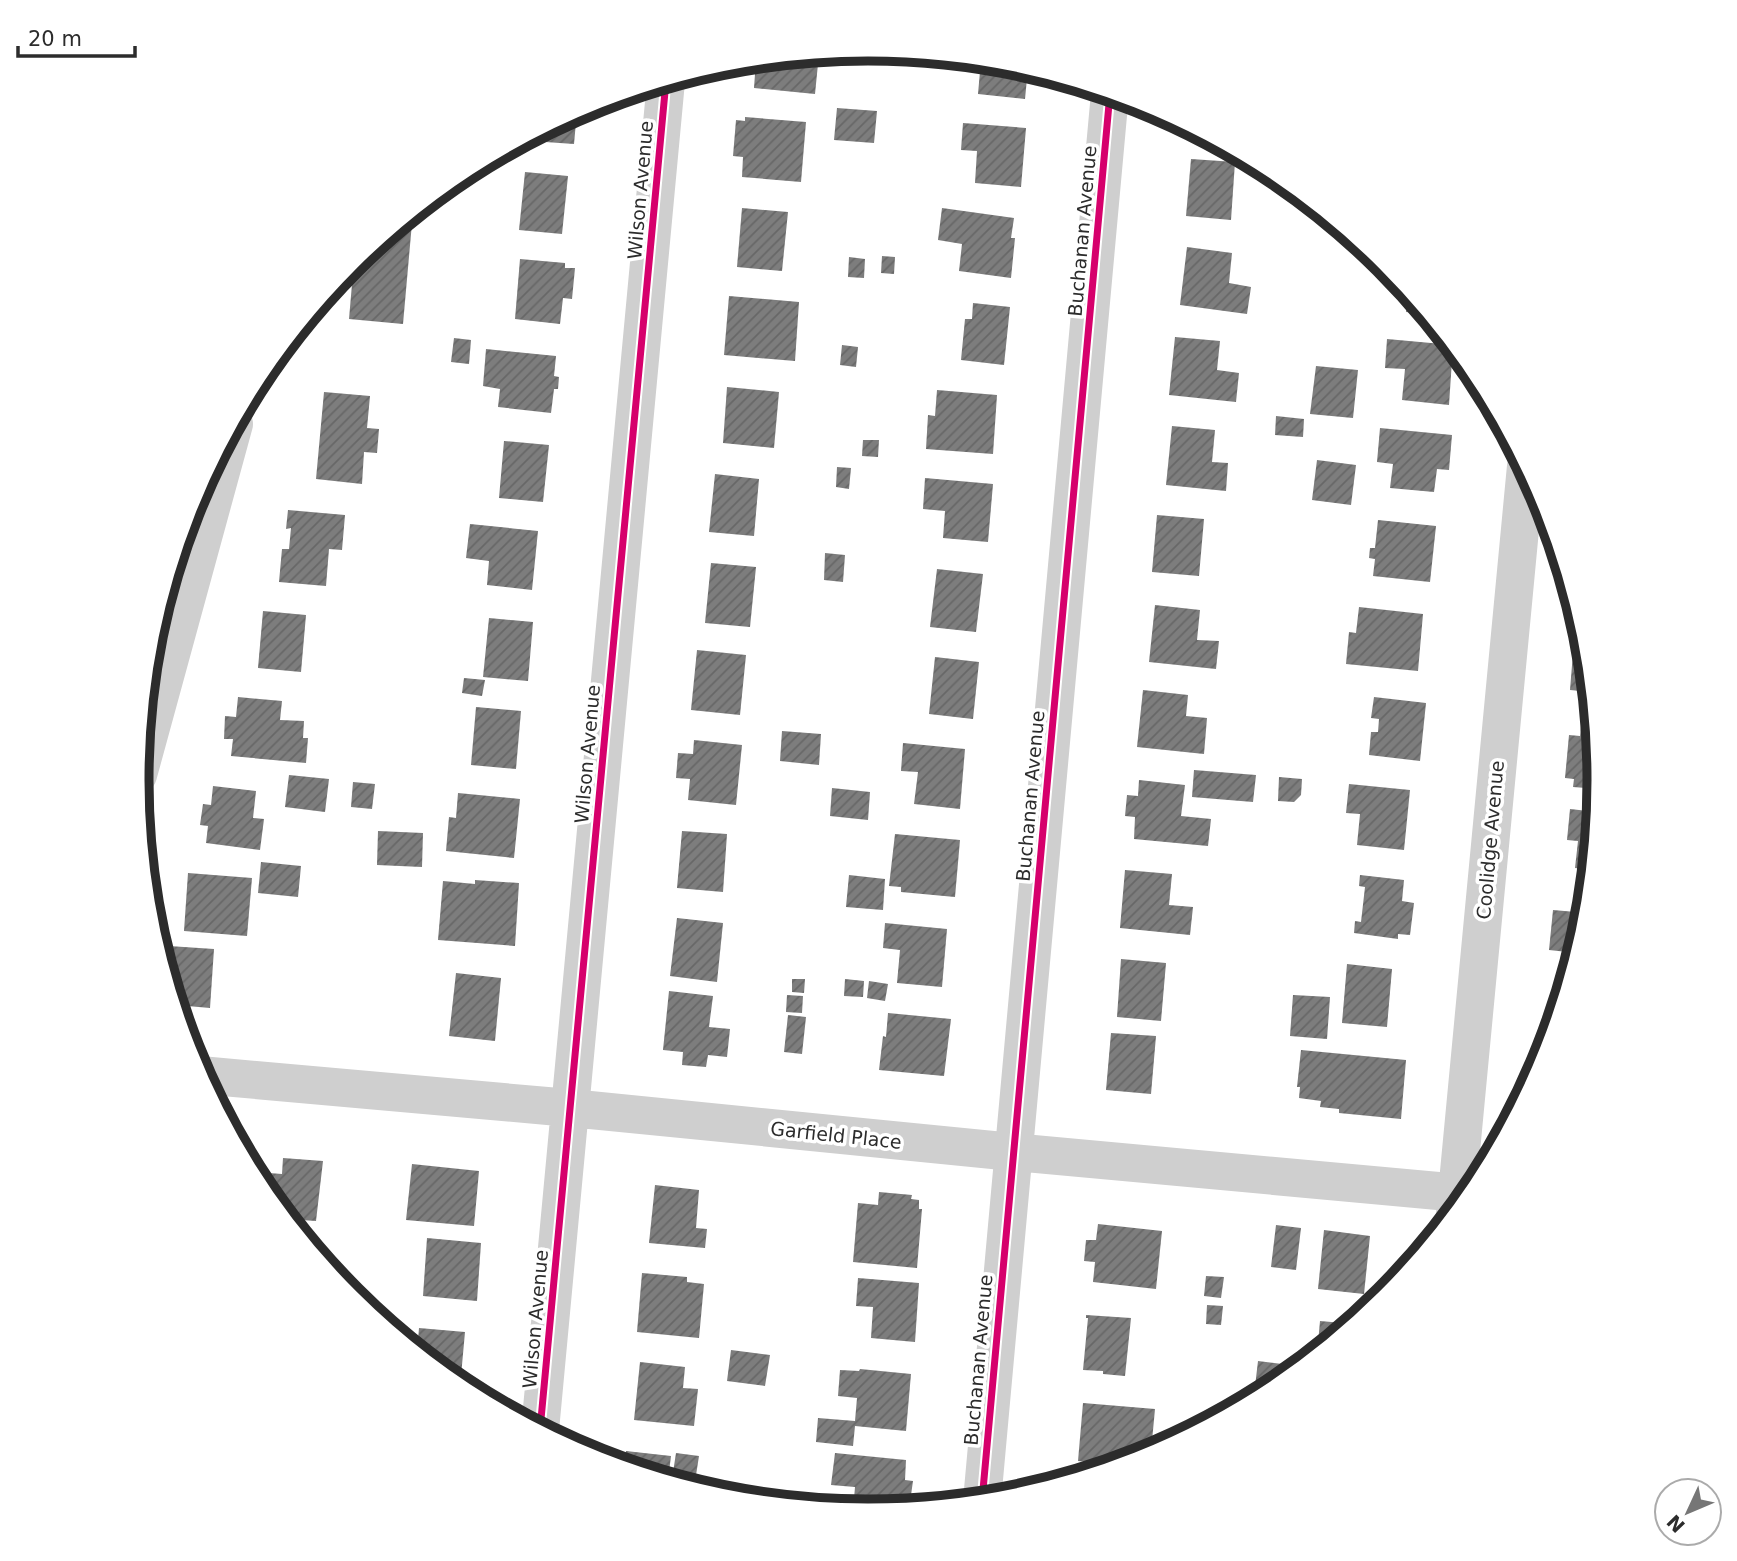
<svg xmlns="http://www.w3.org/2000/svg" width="1737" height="1561" font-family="'DejaVu Sans',sans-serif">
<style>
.building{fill:url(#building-hatch)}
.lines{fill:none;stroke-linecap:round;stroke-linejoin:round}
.minor{stroke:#cfcfcf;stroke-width:38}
.cycleway-casing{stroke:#fff;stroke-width:11}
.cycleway{stroke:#d6006c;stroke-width:7}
.labels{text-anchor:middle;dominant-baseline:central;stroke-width:7;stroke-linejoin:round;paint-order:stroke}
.street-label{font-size:19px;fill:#2c2c2c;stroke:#fff}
.rim{fill:none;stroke:#2c2c2c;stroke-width:9}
</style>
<defs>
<pattern id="building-hatch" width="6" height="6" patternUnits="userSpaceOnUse" patternTransform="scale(1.75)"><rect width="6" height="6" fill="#7d7d7d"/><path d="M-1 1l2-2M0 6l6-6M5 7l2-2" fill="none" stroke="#676767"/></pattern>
</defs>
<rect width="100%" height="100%" fill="#fff"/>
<path class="building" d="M819,54l-4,40 -61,-6 2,-28z
M981,60l31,3 16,5 -3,31 -47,-5z
M837,108l40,3 -3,32 -40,-3z
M577,111l-3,33 -43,-3v-6z
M745,117l61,5 -5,60 -59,-5 1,-20 -10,-1 3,-36 9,1z
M963,123l63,5 -5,59 -46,-4 2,-32 -16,-1z
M1191,159l44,3 -4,58 -45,-4z
M525,172l43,4 -6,58 -43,-4z
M742,208l46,4 -6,59 -45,-4z
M942,208l72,10 -3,20h4l-4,40 -52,-7 3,-27 -24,-4z
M401,222l11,1 -9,101 -54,-5 5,-58 3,1v-3z
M1187,247l45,6 -3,30 22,4 -4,27 -67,-9z
M882,256l13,1 -1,17 -13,-1z
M849,257l16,2 -1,19 -16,-1z
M520,259l45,4v5h10l-3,31 -9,-1 -3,26 -45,-5z
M1408,291l13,16 6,7 -21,-2z
M729,296l70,6 -4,59 -71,-6z
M973,303l37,4 -6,58 -43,-5 4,-41h7z
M1175,337l45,4 -3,29 22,3 -3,29 -67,-7z
M454,338l17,2 -2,24 -18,-2z
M1387,339l66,6 -4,60 -47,-5 3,-31 -20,-1z
M842,345l16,2 -2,20 -16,-2z
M486,349l70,7 -2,20 5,1 -1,12h-4l-3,24 -53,-6 2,-18 -17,-3z
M1316,366l42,4 -5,48 -43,-4z
M727,387l52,5 -5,56 -51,-5z
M937,390l60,5 -4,59 -67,-5 2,-34 7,1z
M324,392l46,4 -3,32 12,1 -2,24 -13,-1 -2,32 -46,-5z
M1276,416l28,3 -1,18 -28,-2z
M1172,426l43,4 -3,32 16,1 -2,28 -60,-6z
M1380,428l72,7 -3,35 -12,-1 -3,23 -44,-4 3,-24 -16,-2z
M863,440h16l-1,17 -16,-1z
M504,441l45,4 -6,57 -44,-4z
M1317,460l39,5 -5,40 -39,-5z
M837,467l14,1 -2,21 -13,-2z
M715,474l44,5 -5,57 -45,-4z
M925,478l68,6 -5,58 -45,-4 2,-27 -22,-2z
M288,510l57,5 -3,35 -13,-1 -3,37 -47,-4 3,-33h7l2,-21 -5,1z
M1157,515l47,4 -5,57 -47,-4z
M1378,520l58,6 -6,56 -57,-6 2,-17 -6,-1 1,-10h5z
M470,524l68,7 -6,59 -45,-5 2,-24 -23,-3z
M825,553l20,2 -2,27 -19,-2z
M711,563l45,4 -6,60 -45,-4z
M937,569l46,5 -7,58 -46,-5z
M1155,605l45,5 -3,30 22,1 -3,28 -67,-7z
M1359,607l64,7 -5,57 -72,-7 3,-32 7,1z
M263,611l43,4 -5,57 -43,-4z
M489,618l44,4 -5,59 -45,-4z
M697,650l49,5 -6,60 -49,-5z
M1573,653l15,1 3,38 -21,-2z
M935,657l44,5 -6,57 -44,-5z
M464,678l21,2 -3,16 -20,-3z
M1143,690l45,5 -2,21 21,2 -3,36 -67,-7z
M238,697l44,4 -2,19 24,1 -1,17h5l-2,25 -75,-7 2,-17h-9l1,-23 11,1z
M1374,697l52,6 -6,58 -51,-6 2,-23h7l1,-13 -8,-1z
M476,707l45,4 -5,58 -45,-4z
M1582,714l12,1 6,66 -1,8 -26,-2 1,-8 -9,-1 4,-43 11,1z
M782,731l39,3 -2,31 -39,-4z
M694,740l48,5 -6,60 -48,-5 2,-21 -14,-1 2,-25 15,1z
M903,743l62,6 -5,60 -46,-5 4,-32 -17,-1z
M1194,770l62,5 -3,27 -61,-5z
M289,775l40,4 -4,33 -40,-5z
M1279,777l23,2 -1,16 -7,7 -16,-1z
M1139,780l46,5 -4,31 30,3 -3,27 -74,-7 1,-22 -10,-1 2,-21 11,1z
M353,782l22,2 -3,25 -21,-2z
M1349,784l61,6 -6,60 -47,-5 3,-31 -14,-1z
M213,786l43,5 -3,27 11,1 -4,31 -54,-7 2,-17 -8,-1 3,-21 8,1z
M832,788l38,4 -2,28 -38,-4z
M458,793l62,6 -6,59 -68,-7 3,-34 7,1z
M1570,809l27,3 -6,58 -16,-2 3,-27 -11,-1z
M378,831l45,2 -1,34 -45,-2z
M682,831l45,3 -4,58 -46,-4z
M895,834l65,6 -5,57 -54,-5v-5l-12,-1z
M261,862l40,4 -3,31 -40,-4z
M1125,870l47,4 -3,31 24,2 -3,28 -70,-7z
M188,873l64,5 -5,58 -63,-5z
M849,875l36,4 -2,31 -37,-3z
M1360,875l44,5 -2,21 12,2 -4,32 -12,-1v5l-44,-6 1,-12 6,1 4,-35 -6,-1z
M475,880l44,3 -4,63 -77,-6 5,-59 32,3z
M1553,910l34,3 -1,11 -9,29 -28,-3z
M677,918l46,5 -6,59 -47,-6z
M885,923l62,6 -5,58 -45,-4 3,-33 -17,-2z
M169,946l45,3 -4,59 -34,-3 -11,-37h3z
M1121,959l45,4 -5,58 -44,-4z
M1347,964l45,5 -5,58 -45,-4z
M456,973l45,5 -6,63 -46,-5z
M792,979h13l-1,14 -12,-1z
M845,979l19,2 -1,16 -19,-1z
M869,981l19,3 -3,17 -18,-3z
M669,991l44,5 -4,31 21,2 -3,28 -19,-2 -2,12 -24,-2 1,-13 -20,-2z
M787,995l16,1 -1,17 -16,-1z
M1293,995l37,2 -3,42 -37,-3z
M1557,996h7l-9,28 -1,-1z
M888,1013l63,6 -7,57 -65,-6 4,-34 3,1z
M788,1015l18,2 -4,37 -18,-2z
M1111,1033l45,3 -5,58 -45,-4z
M1301,1050l105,10 -5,59 -62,-6v-4l-19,-2 1,-6 -22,-3 1,-11h-3z
M283,1158l40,3 -7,60 -29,-2 -27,-32 -5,-10 1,-5 26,2z
M412,1164l67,7 -5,55 -68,-6z
M655,1185l44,5 -3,38 11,1 -2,19 -56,-5z
M879,1192l33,3 -1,4 8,1v9h3l-5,59 -64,-6 5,-59 20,2z
M1098,1224l64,7 -6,58 -63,-7 2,-20 -11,-1 2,-21h10z
M1276,1225l25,3 -5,42 -25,-3z
M1324,1230l46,6 -6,58 -46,-5z
M427,1238l54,5 -4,58 -54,-5z
M642,1273l45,4v5l17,2 -5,54 -62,-6z
M1206,1276l18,1 -3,21 -17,-2z
M858,1278l61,5 -4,59 -44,-4 2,-31 -17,-1z
M1207,1305l16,1 -2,19 -15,-1z
M1086,1315l45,3 -6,58 -22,-2v-3l-20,-1 5,-52h-2z
M1320,1321l34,3 -37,30z
M419,1328l46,4 -5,55 -43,-35z
M731,1350l39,5 -5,31 -38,-5z
M1258,1361l41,5v3l-24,20 -13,7 -8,-1z
M640,1362l45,5 -2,21 15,1 -4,37 -60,-6z
M860,1369l51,5 -5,57 -51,-5 -2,20 -37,-4 2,-24 37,3 2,-23 -19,-2 2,-26 19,1z
M1083,1403l72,6 -3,32 -10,-1 -2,19 -20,6 -42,-4z
M626,1451l45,5 -3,24 -43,-13z
M676,1453l23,3 -5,32 -18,-5 1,-3 -5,-1z
M835,1453l71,7 -1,20 8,1 -3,21 -7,-1 -1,8 -34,3 -15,-2 2,-23 -24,-2z"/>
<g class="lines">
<path class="minor" d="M138,775l96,-351
M200,1075l370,33 443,44 458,42
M1455,1214l71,-748
M540,1430l126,-1349
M982,1501l128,-1408"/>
<defs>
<path id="cycleway" d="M540,1430l126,-1349
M982,1501l128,-1408"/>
</defs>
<use href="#cycleway" class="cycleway-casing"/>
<use href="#cycleway" class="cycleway"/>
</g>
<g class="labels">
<g class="street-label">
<text transform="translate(640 190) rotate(-85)">Wilson Avenue</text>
<text transform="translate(1082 231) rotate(-85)">Buchanan Avenue</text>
<text transform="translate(587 754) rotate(-85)">Wilson Avenue</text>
<text transform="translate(1030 796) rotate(-85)">Buchanan Avenue</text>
<text transform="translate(1490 840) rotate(-85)">Coolidge Avenue</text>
<text transform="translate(836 1135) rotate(6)">Garfield Place</text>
<text transform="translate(535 1319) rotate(-85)">Wilson Avenue</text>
<text transform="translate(978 1360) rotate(-85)">Buchanan Avenue</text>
</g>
</g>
<path d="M0 0H1737V1561H0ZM149 780a719 719 0 1 1 1438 0a719 719 0 1 1-1438 0Z" fill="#fff" fill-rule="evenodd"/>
<path class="rim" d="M149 780a719 719 0 1 1 1438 0a719 719 0 1 1-1438 0Z"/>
<g transform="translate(1688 1512) rotate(226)"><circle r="33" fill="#ffffff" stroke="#ababab" stroke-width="2"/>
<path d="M0-5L12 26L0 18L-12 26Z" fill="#767676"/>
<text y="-10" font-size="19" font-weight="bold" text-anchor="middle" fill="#2c2c2c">N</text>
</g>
<path d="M18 46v10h117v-10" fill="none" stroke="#2c2c2c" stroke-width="3.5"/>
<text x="28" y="46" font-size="21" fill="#2c2c2c" stroke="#ffffff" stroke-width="5" paint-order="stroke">20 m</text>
</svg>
